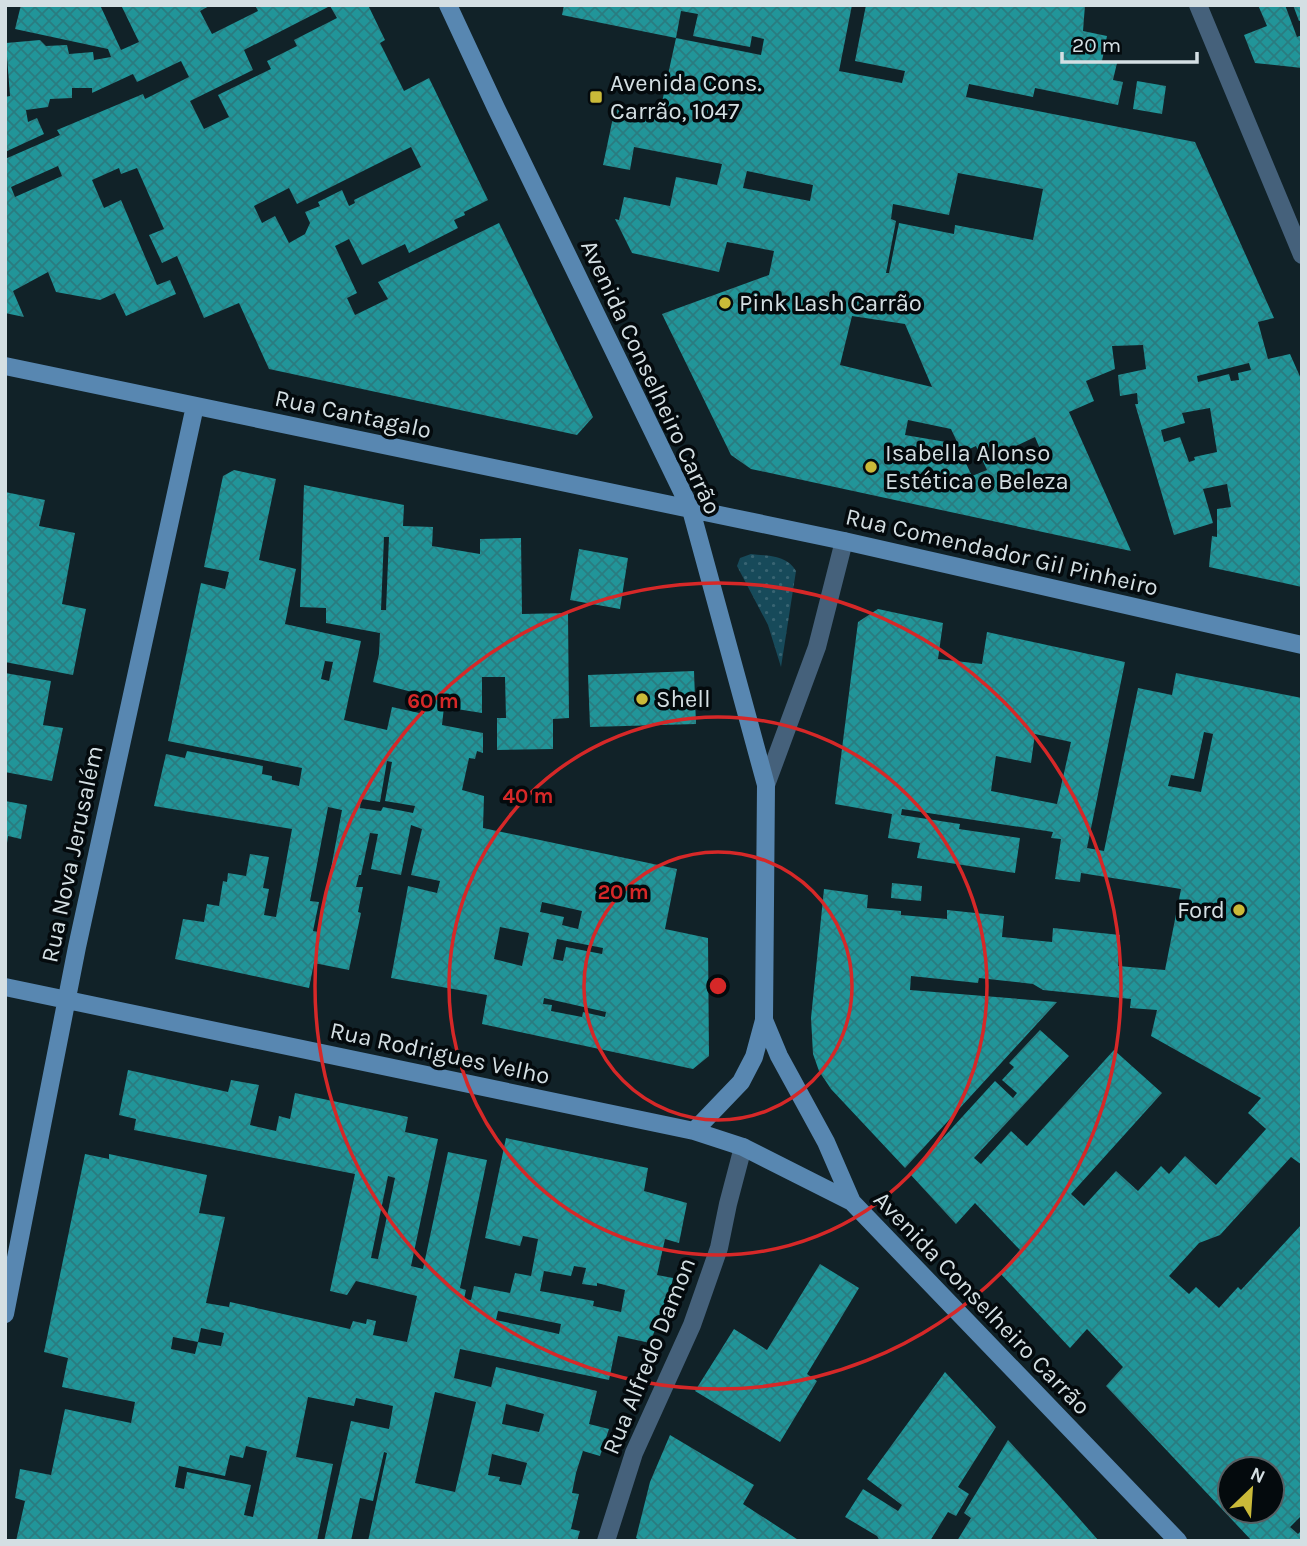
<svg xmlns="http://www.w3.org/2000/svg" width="1307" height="1546" font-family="Karla,sans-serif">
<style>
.park{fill:url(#park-dots)}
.building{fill:url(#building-cross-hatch);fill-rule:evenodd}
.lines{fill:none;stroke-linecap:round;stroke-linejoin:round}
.street{stroke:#45617b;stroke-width:18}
.secondary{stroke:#5887b1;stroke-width:18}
.ring{fill:none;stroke:#d62828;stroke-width:3.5}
.poi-dot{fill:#caba39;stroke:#040a0d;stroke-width:2.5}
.labels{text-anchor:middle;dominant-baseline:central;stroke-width:7;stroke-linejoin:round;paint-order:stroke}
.poi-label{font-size:24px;fill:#d4dfe3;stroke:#040a0d;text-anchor:start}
.street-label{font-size:24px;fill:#d4dfe3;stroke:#040a0d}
.centre{fill:#d62828;stroke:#040a0d;stroke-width:3.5}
.ring-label{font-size:21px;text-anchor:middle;font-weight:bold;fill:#d62828;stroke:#040a0d;stroke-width:7;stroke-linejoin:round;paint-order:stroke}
</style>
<defs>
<pattern id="park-dots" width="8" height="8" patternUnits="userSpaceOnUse" patternTransform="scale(1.75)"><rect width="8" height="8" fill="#174a5a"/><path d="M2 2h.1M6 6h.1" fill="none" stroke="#386472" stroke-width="1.8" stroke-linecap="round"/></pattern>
<pattern id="building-cross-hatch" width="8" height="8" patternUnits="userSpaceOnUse" patternTransform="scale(1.75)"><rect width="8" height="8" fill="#219599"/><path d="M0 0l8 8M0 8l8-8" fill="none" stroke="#2a7c80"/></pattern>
</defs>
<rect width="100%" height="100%" fill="#112228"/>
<path class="park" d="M751,554c17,2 36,1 45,17l-15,96 -13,-42 -31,-59 3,-8z"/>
<path class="building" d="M21,5h79l21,45 18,-8 -18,-37h90l-11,6 12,23 46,-23 -3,-6h113l17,35 -5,3 24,48 25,-13 59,122 -24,12 1,3 -11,5 4,8 -49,25 -4,-9 -43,21 -13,-26 -14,7 22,47 -10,5 8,17 33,-16 -10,-17 121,-59 94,194 -16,18 -308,-66 -30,-66 -35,15 -27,-62 -15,7 -13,-28 15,-6 -27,-61 -16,6 -2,-6 -27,12 12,28 17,-8 36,85 13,-5 6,14 -50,22 -11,-23 -15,7 -44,-8 -8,-20 -35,19 11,26 -19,-4v-154l55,-24 -3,-5 86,-36 2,5 44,-22 -8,-16 -44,21 -4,-8 -41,19v-5h-20v10l-22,1 -2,8 -22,3 2,12 9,-4 7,16 -39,18v-55l5,-1 -4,-53 34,-3 6,6 21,-1 2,9 24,-2 1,8 17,-3 -3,-8 -93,-20zM330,6l7,12 -43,22 3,6 -30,15 4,8 -53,26 11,22 -25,12 -14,-28 63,-31 -9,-20zM411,147l10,20 -67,33 1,3 -6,3 -7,-16 -24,12 2,4 -15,6 5,11 -5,11 -16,9 -14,-27 -13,7 -8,-17 35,-18 8,16zM58,166l4,10 -47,21 -4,-10z
M564,5h288l-13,66 63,12 3,-12 -50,-10 11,-56h219l-2,26 24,5 -5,25 15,2 -4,17 10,2 -5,23 -83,-17 -2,9 -64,-13 -3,13 229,45 79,176 -16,4 10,37 22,-5 12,27v206l-93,-20 3,-31 5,1v-28l14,-2 -4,-23 -24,5 10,34 -39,12 -39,-131h3l-1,-11 -17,3 -2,-21 28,-6 -3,-24 -31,1 3,23 -29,12 8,20 -25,11 62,139 -380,-82 -20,-14 -69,-141 107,-39 5,-24 -47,-9 -8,30 -87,-19 -17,-34 4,1 5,-23 46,9 6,-29 41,8 5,-21 -88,-17 -4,23 -27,-5 12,-57 44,8 17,-78 85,17 3,-16 -12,-3 -2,11 -57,-11 5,-22 -17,-3 -5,27 -114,-23zM747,171l66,14 -3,16 -67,-13zM958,173l85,16 -10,51 -78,-15 -1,9 -55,-11 -10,50h-3l10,-52 -5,-2 2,-15 56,11zM852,316l53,8 27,63 -92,-22zM1249,363l2,7 -13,3 1,7 -8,1 -2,-7 -31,8 -1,-6zM1210,408l7,44 -23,5 1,3 -6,2 -9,-25 -16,5 -3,-12 24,-7 -3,-10zM908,420l43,9 7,15 -53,-9zM1035,437l8,19 -12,5 -2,-3 -10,5 -7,-15zM976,446l11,24 -15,6 -11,-23z
M1258,5h27l12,32 5,-2v33l-47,-5 -11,-28 23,-9z
M1293,5h9v15l-3,1z
M1137,81l29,5 -4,28 -29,-5z
M234,470l42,9 -17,81 37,9 -11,55 76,17 -17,79 43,10 5,-23 32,7v-19l-51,-13 6,-28 1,-21 -54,-10v-15l-26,-1 4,-122 100,20 -1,21 30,1 -1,19 48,8v-15l41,-1 1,76 46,-1 1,105 -16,1v30l-56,1v-32h9l-1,-41h-23v36l-38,-6 -2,18 41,8v20l-6,-2 -2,8 -6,-1 -7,32 22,6 -1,32 194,41 -12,60 43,9 1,118 -16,13 -211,-45 5,-29 -96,-17 17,-92 29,7 3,-12 -29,-6 11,-46 -11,-4 -10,50 -30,-6 7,-35 -8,-1 -9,42h-2l-3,12h7l-5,25 3,1 -12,57 -35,-7 -5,25 -134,-29 8,-40 21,3 3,-18 12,2 4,-25 4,1 1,-9 18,3 4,-22 19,3 -6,31 6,1 -5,26 12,2 16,-88 -138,-23 12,-52 19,4 2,-7 76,15 -1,8 10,2v4l27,6 3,-18 -134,-27 33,-158 24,6 4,-17 -25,-5 19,-91zM384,537h5l-3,73h-5zM325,661l8,1 -4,19 -8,-2zM387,761l5,1 -7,39 30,5 -2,7 -30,-6 -2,4 -21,-3 1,-9 19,3zM328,807l14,3 -23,122 -6,-1 6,-29 -9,-1zM542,902l40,9 -4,18 -16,-4 2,-8 -24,-5zM500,927l29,6 -7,33 -28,-7zM557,939l46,9 -1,6 -36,-7 -3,14 -10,-2zM544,998l62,14 -1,5 -22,-5 -1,5 -31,-6 1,-6 -9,-1z
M5,492l40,8 -6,26 36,7 -13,71 24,5 -13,66 -68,-13z
M579,549l49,9 -8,51 -50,-9z
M878,609l65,14 -5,36 44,5 5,-32 138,30 -38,186 17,3 34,-163 34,7 4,-22 126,25v467l-11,-8 -71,78 -21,8 -30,33 20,18 7,-7 23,21 19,-21 3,3 61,-66v291l-12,12 8,7 4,-4v11h-50l-146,-155 17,-19 -36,-38 -17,19 -70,-75 20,-23 -45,-47 -19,21 -46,-50 85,-93 18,17 4,-5 -15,-13 12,-13 -5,-4 31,-33 29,26 -95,102 7,6 30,-33 16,15 87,-96 48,43 -91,101 13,12 32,-35 22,20 23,-25 8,8 16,-18 31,29 50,-56 -18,-16 13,-15 -110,-62 6,-26 -27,-2 1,-9 -88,-9 -10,-6 -54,-6 -1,5 -67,-7 -1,14 147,12 -152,166 -74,-79 -12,-18 -6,-17 -2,-36 13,-129 44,6 -1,13 34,3v4l46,4v-9l57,6 -2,21 50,5 1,-14 67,7 -2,31 47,4 16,-81 -100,-16 -1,9 -25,-3 6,-40 -10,-1 2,-6 -151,-23 -1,6 59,9 -1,5 61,9 -5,35 -98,-15 3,-15 -32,-5 4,-24 -57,-10 23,-182zM1204,732l9,2 -12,58 -33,-6 3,-11 23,4zM1035,734l36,8 -14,62 -66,-13 5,-35 35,7zM1230,1469h42v42h-42z
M694,671l2,53 -106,3 -2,-52z
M5,673l46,8 -8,44 20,3 -11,53 -47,-9z
M5,801l22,4 -6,34 -13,-3 -1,7z
M892,883l30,3 -1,15 -30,-3z
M128,1070l100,22 3,-12 28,5 -9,40 26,6 3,-15 11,3 5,-26 113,24 -3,15 33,7 -27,127 12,3 25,-117 39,8 -27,128 6,2 -2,9 7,1 3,-14 36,7 5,-20 16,3 7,-37 -15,-3 -3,10 -35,-8 21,-100 142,30 -4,23 43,12 -8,40 -14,-4 -8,36 16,3 -3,13 -20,52 -32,-7 -9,44 -149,-31 -6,29 37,9 5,-20 101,24 -8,33 20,5 -9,27 -17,-5 -7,22 -4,20 7,1 -8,35 9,2 -3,10h-209l19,-88 -3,-1 -11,49 -13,-3 -9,43h-27l27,-120 38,8 4,-23 -37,-8 -2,8 -46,-9 -12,60 37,7 -16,77h-301l9,-40 -10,-3 5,-29 31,6 14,-66 66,14 4,-21 -73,-15 6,-29 -24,-6 41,-198 24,5v-5l98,21 -8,38 26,4 -19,86 23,4 1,-5 120,27 3,-8 13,3 1,-5 9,2 -3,14 34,7 10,-46 -61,-15 -9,14 -17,-4 25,-117 -221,-44 2,-11 -17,-4zM388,1176l7,2 -17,81 -7,-1zM574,1266l12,2 -4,16 15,2v-3l28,7 -4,22 -28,-6 1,-5 -54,-10 4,-20 27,5zM498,1311l63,13 -2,10 -63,-14zM201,1328l23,5 -3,13 -23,-4 -3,12 -24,-5 2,-12 25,5zM435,1392l41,10 -21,90 -40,-9zM506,1404l38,10 -5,18 -37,-8zM246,1446l21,5 -14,66 -9,-2 7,-30 -64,-13 -3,17 -9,-2 4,-21 46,10 5,-21 13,3zM492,1454l35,9 -6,22 -22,-4 1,-4 -12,-2z
M820,1264l39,24 -52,86 10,7 -37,61 -85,-51 39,-62 33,21z
M945,1372l51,55 -38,60 11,7 -13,22 -8,-4 -18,29h-50l-3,-5 -32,-19 18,-28 35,22 4,-6 -35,-26z
M670,1435l84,50 -11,19 57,37h-158l-6,-3 14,-56z
M1008,1440l53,58 38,43h-142l14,-23 -7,-5z"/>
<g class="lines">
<path class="street" d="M1198,5l104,250
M766,785l51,-138 27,-106
M606,1541l28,-88 58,-128 27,-77 9,-44 15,-57"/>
<path class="secondary" d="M448,5l48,103 195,402 75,275 -2,235 15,36 47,86 26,60 326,339
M5,366l839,175 458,104
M5,987l689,144 49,16 109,55
M694,1131l47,-49 13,-25 10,-37
M5,1314l72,-367 118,-541"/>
</g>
<g class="ring">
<circle cx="718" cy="986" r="134"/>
<circle cx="718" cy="986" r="269"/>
<circle cx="718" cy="986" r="403"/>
</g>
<g class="poi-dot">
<rect x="589" y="90" width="14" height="14" rx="3.5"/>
<circle cx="725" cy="303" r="7"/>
<circle cx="871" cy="467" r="7"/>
<circle cx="642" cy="699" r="7"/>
<circle cx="1239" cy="910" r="7"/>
</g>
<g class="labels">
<g class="poi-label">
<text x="610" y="83">Avenida Cons.<tspan x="610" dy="28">Carrão, 1047</tspan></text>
<text x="739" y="303">Pink Lash Carrão</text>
<text x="885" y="453">Isabella Alonso<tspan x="885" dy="28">Estética e Beleza</tspan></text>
<text x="656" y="699">Shell</text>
<text x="1225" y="910" text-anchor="end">Ford</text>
</g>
<g class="street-label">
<text transform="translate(651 377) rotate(65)">Avenida Conselheiro Carrão</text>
<text transform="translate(353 414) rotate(12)">Rua Cantagalo</text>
<text transform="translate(1002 552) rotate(13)">Rua Comendador Gil Pinheiro</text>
<text transform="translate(72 854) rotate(-78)">Rua Nova Jerusalém</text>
<text transform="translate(440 1053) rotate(12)">Rua Rodrigues Velho</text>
<text transform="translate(982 1303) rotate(46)">Avenida Conselheiro Carrão</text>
<text transform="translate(649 1356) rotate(-68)">Rua Alfredo Damon</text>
</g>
</g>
<circle cx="718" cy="986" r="10" class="centre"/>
<g class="ring-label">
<text x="433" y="708">60 m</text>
<text x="528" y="803">40 m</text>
<text x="623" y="899">20 m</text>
</g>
<rect width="1307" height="1546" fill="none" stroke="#d4dfe3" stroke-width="14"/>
<g transform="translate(1251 1490) rotate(25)"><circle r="33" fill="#040a0d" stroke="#575f63" stroke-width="2"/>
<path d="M0-5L12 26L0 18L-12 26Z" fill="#caba39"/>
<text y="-10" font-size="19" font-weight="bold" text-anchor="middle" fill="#d4dfe3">N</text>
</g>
<path d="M1062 52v10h135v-10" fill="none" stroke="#d4dfe3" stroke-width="3.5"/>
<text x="1072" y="52" font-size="21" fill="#d4dfe3" stroke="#040a0d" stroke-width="5" paint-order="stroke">20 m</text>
</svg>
